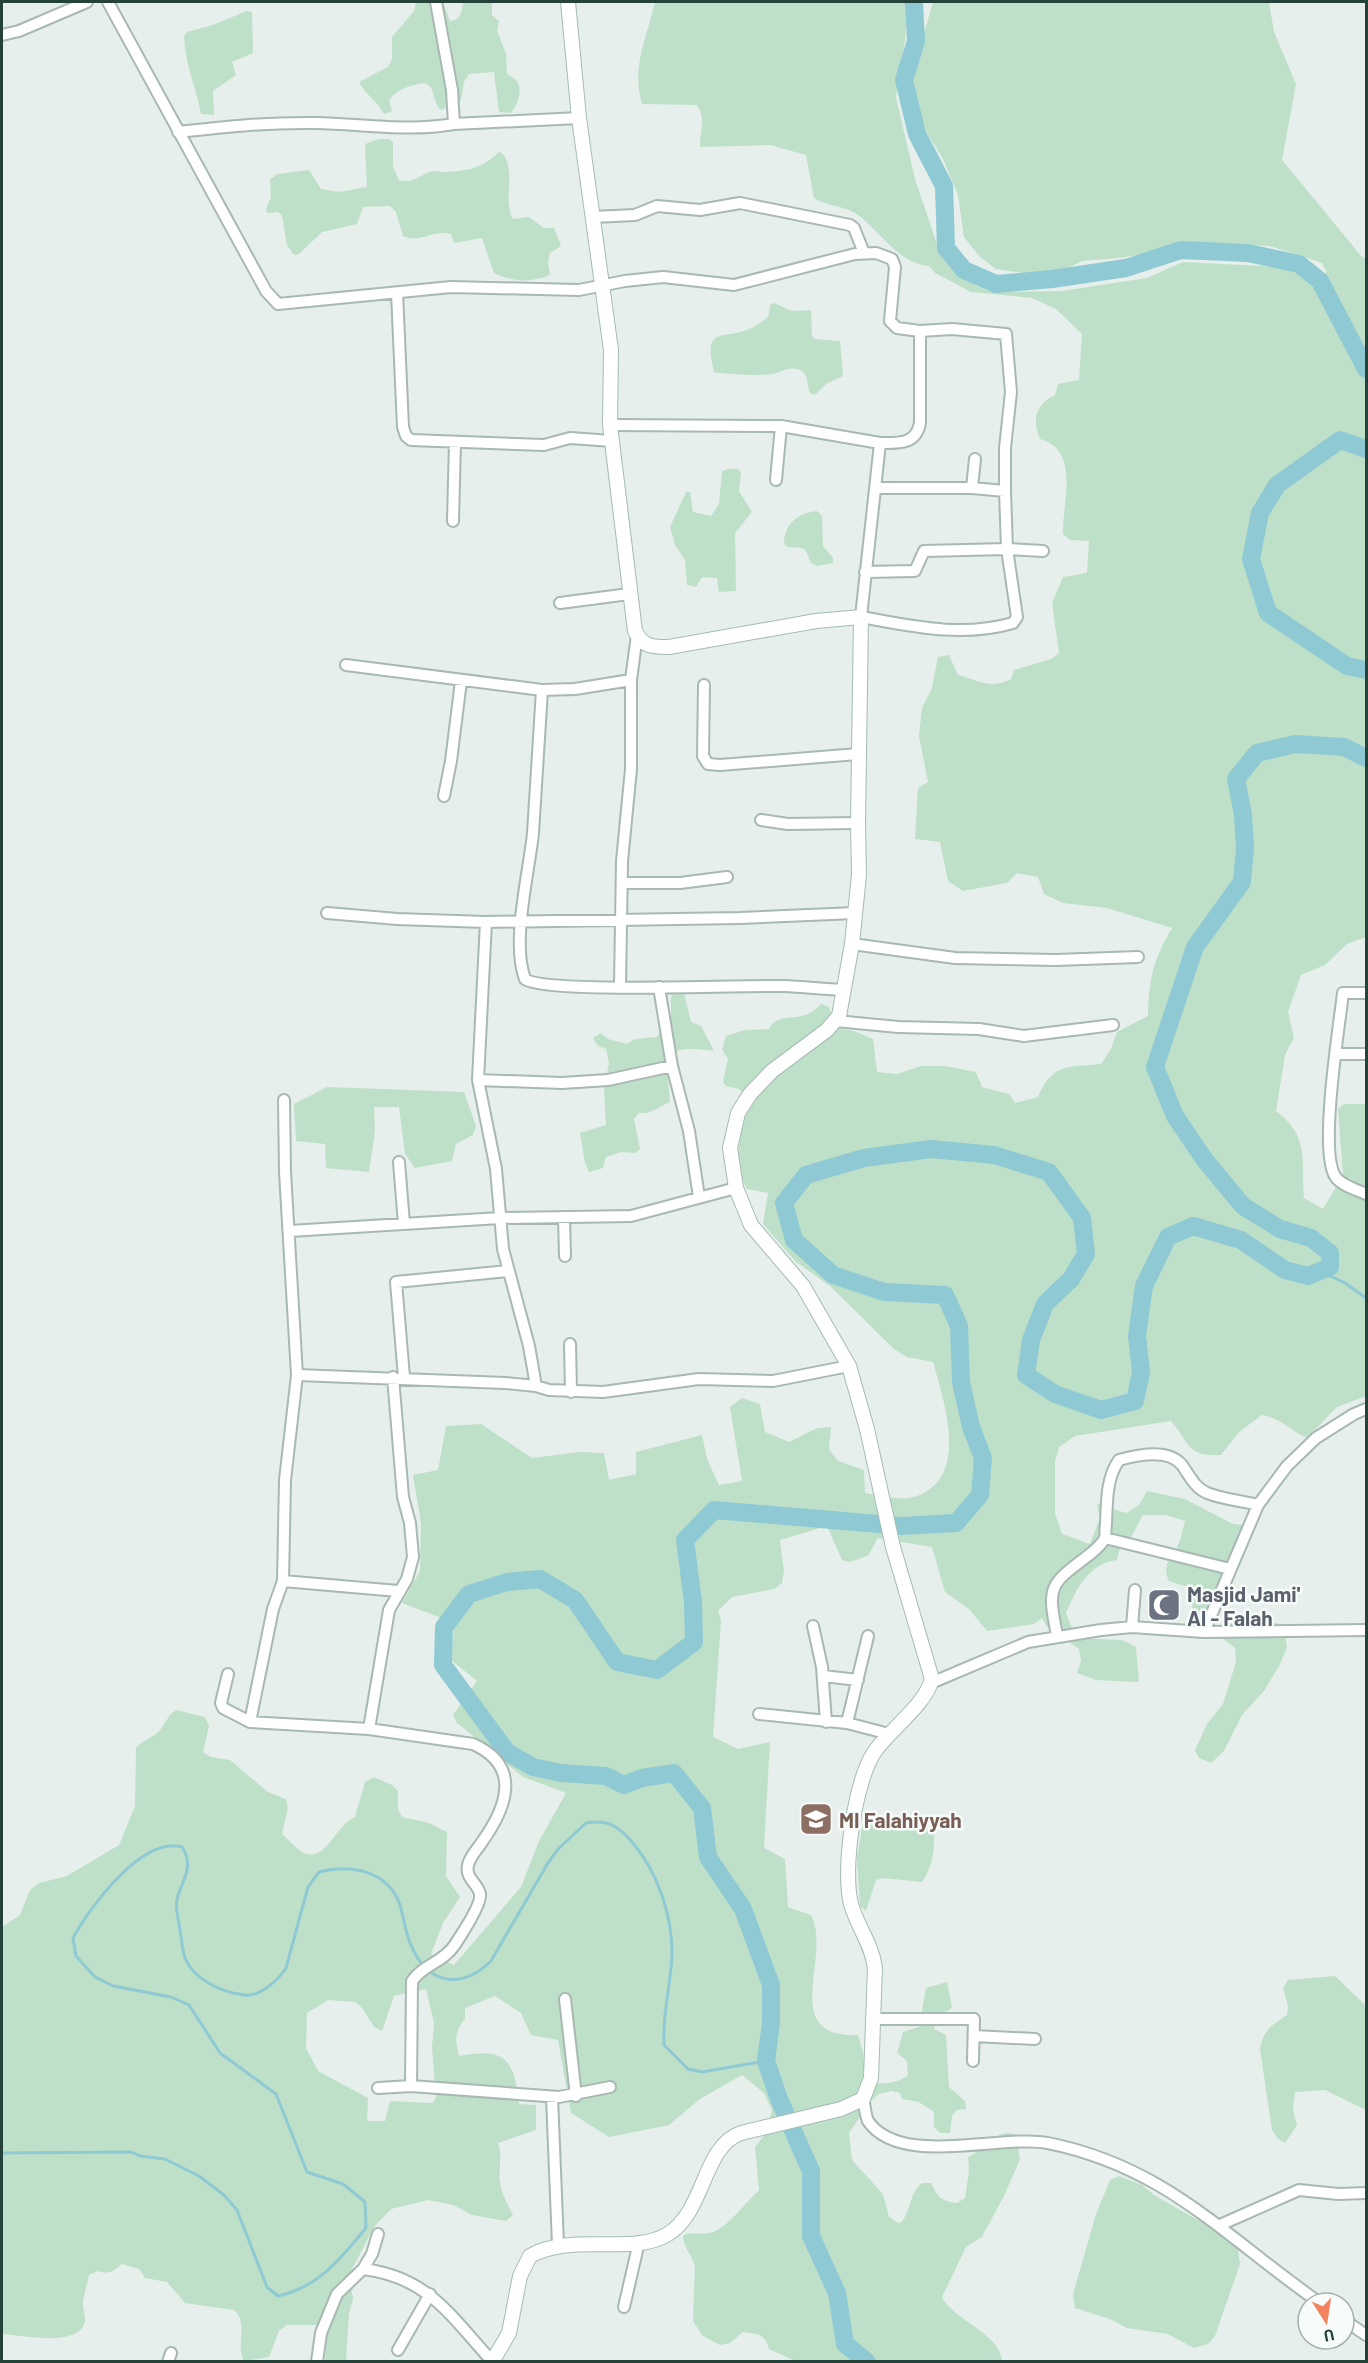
<svg xmlns="http://www.w3.org/2000/svg" width="1368" height="2363" font-family="Barlow,sans-serif">
<style>
.green{fill:#bfe0c8;fill-rule:evenodd}
.lines{fill:none;stroke-linecap:round;stroke-linejoin:round}
.stream{stroke:#8ec9d4;stroke-width:3}
.river{stroke:#8ec9d4;stroke-width:18}
.minor-casing{stroke:#a8b8b2;stroke-width:14}
.secondary-casing{stroke:#a4bbb3;stroke-width:16}
.minor{stroke:#fff;stroke-width:10}
.secondary{stroke:#fff;stroke-width:14}
.labels{text-anchor:middle;dominant-baseline:central;stroke-width:5;stroke-linejoin:round;paint-order:stroke}
.worship-label{font-size:21px;font-weight:bold;fill:#5b616d;stroke:#f7fbf9;text-anchor:start}
.education-label{font-size:21px;font-weight:bold;fill:#785e54;stroke:#f7fbf9;text-anchor:start}
</style>
<rect width="100%" height="100%" fill="#e6efeb"/>
<path class="green" d="M416,2h27l7,19c11,-1 12,-10 13,-19h29v13l7,6 -2,9 9,24 1,19c2,3 5,4 8,6 10,9 2,26 -4,34l-12,-1 -5,-40 -25,2 -5,8 -3,18 -20,10c-9,-8 -5,-24 -17,-27 -13,2 -27,6 -35,17l3,11 -8,3c-8,-15 -17,-17 -25,-32l29,-15 4,-8v-22l22,-26z
M655,2h253l-3,39 -9,56 19,82 25,74 5,8 32,25 15,6 70,-1 85,-13 36,-16 79,4 61,8 4,-2 -5,-9 -52,-17 -29,-1 -56,2 -66,11 -37,3 -18,9 -40,3 -28,-4 -17,-13 -15,-19 -6,-42 -15,-36 -19,-31 -9,-27 -2,-29 20,-70h336l5,30 22,52 -14,76 80,97 4,1v679l-19,7 -22,21 -24,10 -13,37 6,26 -9,17 -9,56c34,26 25,48 28,87l19,11 20,-34 -5,-66 6,-5h22v292l-29,11 -30,31c-16,-7 -26,-20 -45,-23l-23,17 -18,23c-35,2 -30,-11 -50,-34l-96,15 -16,11 -4,14v52l7,21 28,10 10,-26 -3,-14 29,9 13,-8 8,-14 38,8 48,25 10,1 -42,98 -10,-5 3,-29 -25,-8c-8,-17 3,-22 9,-36 3,-7 5,-16 7,-24l-19,-6h-23l-15,28 -8,5 -3,12c-29,4 -40,28 -51,53l10,25 46,2 14,7 3,35 -43,-2 -19,-7 4,-12 -2,-12 -32,-22 -5,-9 -8,6 -47,7 -18,-22 -24,-17 -13,-45 -54,-9 -10,18 -19,6 -7,-2 -15,-34 -47,14 4,31 -2,12 -8,6 -42,8 -14,14 3,9 -8,117 25,12 32,-7 -6,106 21,11 3,48 23,8c22,40 -34,123 47,120l5,17 3,30c15,2 30,3 42,-7l-1,-14 -10,-8 6,-21 16,-5 7,-39 21,-6 5,25 -4,4 -13,2 -1,16 12,6 3,52 16,14 1,8 -9,1 -5,6 -2,17h-10l-6,-6v-15l-15,-10 -17,-3 -2,-6 -9,-2 -12,3 -8,7 -22,32 3,27 31,34 6,23 9,6 4,-1c9,-13 8,-30 20,-39h9c7,14 9,18 26,20l8,-5 4,-27 -1,-14c16,-7 30,-31 48,-22l4,24 -16,37 -22,41 -16,10 -24,50c11,23 58,36 60,64h-197l-12,-1 -24,-11c-3,-15 -12,-15 -26,-17l-13,11 -10,2 -17,-9 -5,-7 -5,-8 2,-54c-3,-13 -12,-19 -12,-32 10,-4 17,0 27,-2 17,-4 36,-31 49,-43l-4,-43 10,-13 7,-24 -8,-17 -22,-18 -42,24 -31,26 -60,12 -38,-24 -13,-73 -27,-5 -10,-22 -26,-17 -30,12v11c-11,13 -10,21 -6,37 47,-9 55,3 60,48l17,1v25l-38,13c5,13 0,26 2,39 1,11 8,23 13,33l-7,6 -34,-6 -19,-10 -25,-5 -37,9 -17,18 -25,48 4,24 -4,15 -3,47h-21l3,-36h-41l-8,6 -10,26 -25,4c-9,-15 5,-38 -10,-51l-49,-7 -18,-21 -22,-4 -6,-9 -17,-5c-8,7 -14,11 -25,7l-8,4c-2,9 -5,19 -6,28 0,6 3,14 2,19 -7,26 -64,13 -83,12v-407l18,-12 10,-25 9,-7 28,-7 52,-31 16,-39 1,-58c7,-9 18,-10 24,-18 7,-8 7,-14 16,-20l29,7 4,9 -6,26 8,5 19,3 38,32 18,7 2,9 -6,26c7,6 14,15 22,19 22,10 33,-30 51,-36l10,-35 9,-5 18,8 6,6v18l4,8 27,6 18,9 -1,44 14,21 -17,26 -12,31 23,11 67,-78 18,-46 27,-48 -43,-16 -66,-54 -4,-8 24,-34 -26,-21 3,-29 -15,-14 -37,-14 18,-32 1,-48 -8,-48 25,-5 8,-44 35,-2 51,34 48,-6 24,1 5,27 27,-6v-22l66,-17 5,24 12,26 23,-4 -12,-74 12,-9 18,6 5,28 24,10 28,-14 14,-1 -2,22 9,12 26,9 1,23c15,2 38,9 52,3 53,-20 27,-94 16,-134l-26,-5 -13,-8 -64,-63 -34,-24 -33,-38 5,-31 -21,-4c-15,-26 -8,-62 5,-88l-13,-12 -13,-3 -3,-4 5,-23 -6,-9 4,-14 19,-6 24,-1c12,-21 32,-2 52,-25l8,3 8,21 17,3 19,8 4,33 20,2 24,-8h24l31,6 6,15 27,7 6,9 23,-6c14,-34 30,-30 63,-33l10,-15 6,-17 31,-16c1,-37 5,-56 24,-88l-65,-20 -44,-5 -19,-9 -6,-17 -21,-4 -10,10 -44,8 -15,-10 -8,-39 -25,-3 3,-51 10,-6 -9,-46 3,-28 10,-20 6,-31 11,-2 9,20c20,5 32,15 53,4l3,-9 37,-11 8,-6 -7,-50 11,-26 24,-4 2,-32 -19,-1 -7,-6c-1,-31 18,-84 -23,-95 -8,-20 -5,-34 15,-44l3,-11 21,-4 3,-46 -26,-25 -24,-11 -61,-6 -36,-19 -6,-7c-30,-2 -48,-34 -71,-51 -12,-9 -29,-8 -44,-17l-8,-43 -36,-10 -70,2c0,-15 6,-29 -3,-42l-55,-1c-11,-37 5,-67 13,-102zM426,1989l8,34 -2,24 4,50 -3,6 -43,-2 -5,20h-18l1,-23 -50,-27 -12,-23 1,-35 21,-13 27,2 8,7 11,18 8,4 12,-35z
M247,11l5,1 1,41 -21,9 4,13 -23,16 1,24 -13,-1c-5,-27 -16,-49 -17,-78l3,-4 26,-7z
M379,139h10l4,3v25l6,13c13,4 20,-4 31,-8 4,-2 9,0 14,0 24,-1 37,-3 55,-20l4,2c14,20 -1,45 10,65l16,-2 15,11h10l7,18 -11,7 -2,9 2,13c-19,8 -38,7 -56,-2l-12,-35 -28,5 -3,-9c-19,-5 -31,10 -48,2l-7,-24 -6,-6 -27,1 -6,17 -35,8 -23,22 -5,1 -7,-10 -5,-30 -4,-3 -11,1 -1,-4 5,-12 -1,-18 8,-5 31,-4 12,19 18,3 28,-5 -2,-43z
M774,303l18,8 19,-1 1,26 3,3 25,2 3,35 -17,8 -10,10h-5c-5,-7 -2,-17 -8,-22 -8,-7 -19,-2 -27,1 -7,4 -53,1 -62,-1 -13,-53 14,-27 44,-48 3,-2 9,-5 11,-10 1,-3 0,-6 1,-9z
M728,469h10l3,3 -2,19 13,21 -17,21 1,58 -17,1 -2,-14 -15,-1 -6,10 -9,-2 -2,-25 -10,-15 -5,-18 16,-35h4l3,20 18,4 8,-12 3,-33z
M817,511l5,5 1,30 10,12v5l-16,3 -6,-3c-7,-19 -5,-14 -24,-16l-3,-4c1,-20 14,-30 33,-32z
M674,992l10,1 7,29 10,4 13,25c-17,-2 -33,-5 -48,5l4,46 -22,11h-9l-5,6 6,30 -5,4 -14,-1 -15,5 -3,11 -14,4 -4,-9 -5,-30 26,-8 -2,-36 5,-26 -3,-14 -8,-3 -5,-8 8,-5 7,6 19,5 8,-5 21,-2 15,-15v-24z
M327,1087l137,5 12,34 -3,9 -17,9 -4,17 -37,7 -10,-14 -6,-47h-25l1,24 -6,41 -43,-4 -1,-24 -29,-3 -2,-37z
M1236,1622l39,1 9,2 3,23 -8,18 -15,25 -22,24 -18,36 -13,12 -12,-5 -4,-8 12,-26 16,-20 13,-42 -1,-14 -13,-10c1,-12 4,-13 14,-16z
M888,1816l16,9 28,4c6,14 -1,41 -10,53l-38,-4 -8,2 -10,31 -6,-5 -3,-48 6,-37z
M1335,1976l29,28 2,7v99l-41,-20 -30,2 -2,18 4,15 -12,18 -7,-4 -6,-9 -12,-81c3,-19 12,-24 27,-34l1,-9 -5,-18 5,-8z
M1119,2176l23,9 12,10 61,35 23,20 2,14 -25,72 -7,8 -14,4 -26,-14 -41,-6 -17,-9 -35,-11 -2,-14 23,-80 14,-34z"/>
<g class="lines">
<path class="stream" d="M1320,1271l25,12 21,15
M2,2153l129,-1 9,4 25,3 34,17 25,19 13,15 30,77 11,9c41,-9 62,-37 88,-68l-1,-26 -22,-18 -36,-12 -31,-78 -56,-41 -31,-48 -18,-8 -58,-11 -18,-9 -19,-21 -3,-18c17,-31 69,-102 109,-91 13,20 0,33 -5,52 -2,10 2,22 3,32 2,8 2,19 5,27 9,22 38,35 60,37 15,2 34,-16 41,-27l22,-81 11,-15c31,-8 69,-2 81,33 4,13 5,27 11,40 17,40 50,45 80,16l57,-98 11,-15 27,-25c23,-4 33,4 47,20 25,30 39,72 39,111 -1,31 -10,60 -8,91l24,24 14,3 64,-11"/>
<path class="river" d="M914,2l2,39 -12,39 13,54 27,52 2,62 18,22 32,14 56,-5 74,-11 55,-18 67,3 51,11 21,17 46,88
M1366,449l-26,-9 -63,45 -17,28 -9,46 17,54 79,53 19,4
M867,2362l-22,-18 -8,-51 -26,-57v-65l-32,-72 -13,-38 5,-38v-38l-28,-76 -35,-52 -6,-49 -28,-35 -32,5 -18,7 -18,-9 -45,-3 -28,-6 -26,-15 -64,-87 1,-38 25,-33 38,-12 33,-3 35,21 42,62 40,8 37,-28 -1,-40 -8,-62 29,-30 188,16 54,-3 24,-28 3,-37 -12,-31 -10,-45 -2,-56 -14,-31 -61,-3 -51,-17 -39,-35 -10,-37 22,-28 58,-17 67,-9 63,6 55,17 33,46 4,36 -15,25 -26,25 -14,36 -5,35 29,19 46,16 34,-9 6,-29 -4,-36 7,-50 24,-49 25,-11 48,14 44,30 23,6 22,-9v-14l-19,-15 -31,-9 -37,-23 -39,-47 -29,-43 -20,-49 40,-120 47,-65 3,-34 -2,-33 -7,-36 21,-26 38,-9 49,3 22,11"/>
<defs>
<path id="minor" d="M108,2l158,289 12,13 173,-17 128,3 46,-9 38,-4 71,8 121,-31 21,-1 16,6 3,8 -5,54 7,7 23,3v92c-4,22 -22,20 -40,20l-19,174c51,9 100,21 152,6l4,-6 -10,-68 36,2
M2,35l17,-4 68,-29
M454,124l125,-6
M178,132c46,-5 92,-10 138,-9 47,1 92,9 138,1l-2,-34 -16,-88
M593,217l42,-2 22,-9 43,4 40,-7 110,22 4,3 10,25
M397,293l6,134 3,9 5,4 133,5 26,-7 42,3
M920,331l32,-2 54,5 5,58 -6,56v43
M610,425l171,1 99,17
M776,480l5,-54
M875,488h97l3,-29
M453,521l2,-79
M865,572l50,-1 9,-20 83,-2 -2,-58 -33,-3
M560,603l69,-9
M346,665l196,25 33,-1 56,-9v89l-9,92 -2,125
M631,680l6,-45
M704,685l-1,71 5,8 12,1 138,-11
M542,690c-3,48 -6,95 -9,143 -4,40 -22,109 -8,146 19,15 221,6 259,7 20,1 40,3 60,4
M444,796l7,-35 10,-80
M761,820l27,4 70,-1
M622,883h58l47,-6
M327,913l70,6 89,3
M852,944l103,14 101,2 82,-3
M659,987l13,79
M1366,993h-23c-4,35 -24,157 -8,183 5,9 22,14 31,18
M836,1021l62,6 81,2 45,7 89,-11
M1336,1054h30
M478,1080l84,3 46,-3 64,-14 17,65 10,66
M399,1162l5,62
M564,1217l1,39
M290,1231l210,-13 131,-2 105,-28
M570,1344l1,48
M297,1375l208,8 31,3 13,4 54,2 96,-13 74,2 76,-15
M393,1377l10,120 7,26 3,34 -6,22 -18,31 -20,119 104,15c49,22 34,63 9,98 -5,8 -12,14 -14,23 -3,14 10,18 12,29 2,10 -20,43 -26,52 -11,16 -31,19 -42,35l-1,105
M404,1377l-8,-95 112,-11
M536,1386l-7,-40 -26,-97 -7,-80 -18,-89 8,-158 254,-4 115,-5
M1105,1538l125,31
M283,1581l115,10
M813,1626l9,41 4,55
M1132,1627l3,-37
M1204,1632l54,-127 29,-39 29,-28 38,-24 12,-5
M1057,1635c-10,-49 -8,-50 32,-80 5,-4 13,-11 16,-17 1,-4 0,-10 1,-14 1,-21 0,-46 13,-64 18,-5 49,-12 63,5 7,10 13,23 25,28 15,6 35,8 51,12
M868,1636l-21,87 42,11
M228,1674l-7,29 2,5 27,14 119,7
M823,1676l35,4
M931,1683l97,-41 73,-12 31,-3 72,5 162,-2
M759,1714l88,9
M250,1722l23,-113 10,-28 2,-101 12,-105 -12,-203 -1,-72
M565,1999l11,97
M874,2019h100l-1,42
M974,2036l61,3
M378,2088l33,-2 148,11 51,-10
M552,2097l6,148
M863,2099c2,6 2,16 5,22 32,47 133,13 180,22 119,24 178,95 272,160
M1220,2225l79,-35 39,4 28,-1
M363,2269c66,8 88,48 129,92
M624,2307l15,-65
M1344,2320l22,15
M398,2350l32,-56
M168,2362l3,-9
M317,2362l4,-29 16,-39 26,-25 9,-15 6,-20"/>
<path id="secondary" d="M492,2362l17,-29 11,-57 10,-20c42,-24 103,0 138,-22 38,-24 34,-87 73,-101l100,-24 22,-10 8,-21 4,-110c-3,-24 -18,-42 -24,-64 -9,-35 4,-124 24,-153 15,-21 51,-47 57,-72l-39,-132 -26,-118 -18,-63 -46,-80 -52,-61 -15,-37 -6,-40 8,-35 12,-19 22,-23 55,-41 12,-14 13,-72 7,-69 -1,-52 3,-206 -45,4 -147,26c-17,0 -26,0 -34,-16l-25,-206 1,-75 -32,-232 -11,-116"/>
</defs>
<use href="#minor" class="minor-casing"/>
<use href="#secondary" class="secondary-casing"/>
<use href="#minor" class="minor"/>
<use href="#secondary" class="secondary"/>
</g>
<defs>
<symbol id="mosque-square" viewBox="-11 -11 22 22"><rect x="-9" y="-9" width="18" height="18" rx="4" fill="#6b7280" stroke="#f7fbf9"/><path d="M3.5-4.9A6 6 0 1 0 3.5 4.9A5 5 0 1 1 3.5-4.9Z" fill="#fff"/></symbol>
<symbol id="school-square" viewBox="-11 -11 22 22"><rect x="-9" y="-9" width="18" height="18" rx="4" fill="#8d6e63" stroke="#f7fbf9"/><path d="M0-5L7-2L0 1L-7-2ZM-4 1L0 2.5L4 1V4Q0 6-4 4Z" fill="#fff"/></symbol>
</defs>
<g fill-rule="evenodd">
<use href="#mosque-square" x="1145" y="1586" width="38" height="38"/>
<use href="#school-square" x="797" y="1800" width="38" height="38"/>
</g>
<g class="labels">
<g class="worship-label">
<text x="1187" y="1593">Masjid Jami'<tspan x="1187" dy="24">Al - Falah</tspan></text>
</g>
<g class="education-label">
<text x="839" y="1819">MI Falahiyyah</text>
</g>
</g>
<rect width="1368" height="2363" fill="none" stroke="#24423a" stroke-width="6"/>
<g transform="translate(1326 2321) rotate(168)"><circle r="28" fill="#f7fbf9" stroke="#a3b1ad" stroke-width="1.5"/>
<path d="M0-4.5L10 22L0 15L-10 22Z" fill="#f4845f"/>
<text y="-9" font-size="16" font-weight="bold" text-anchor="middle" fill="#24423a">U</text>
</g>
</svg>
